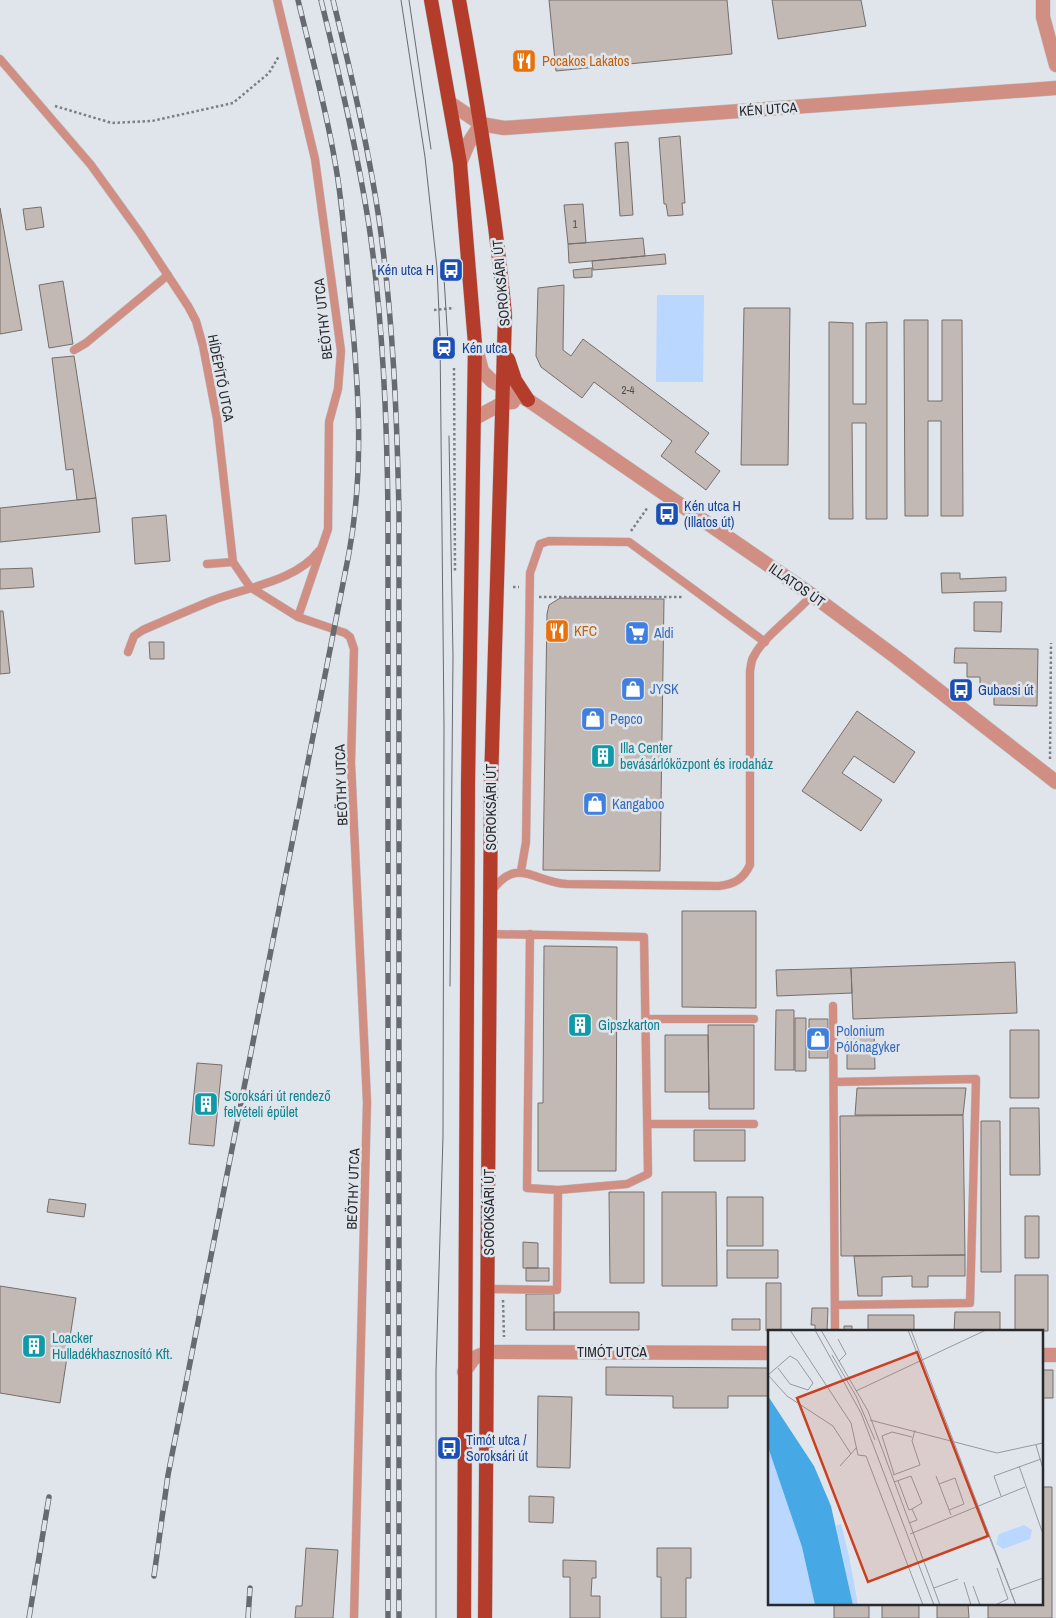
<svg xmlns="http://www.w3.org/2000/svg" width="1056" height="1618" font-family="'Archivo Narrow',sans-serif">
<style>
.green{fill:#b9d7ff}
.building{fill:#c2b9b5;stroke:#766e6a}
.lines{fill:none;stroke-linecap:round;stroke-linejoin:round}
.service-casing{stroke:#bfc3c9;stroke-width:9}
.minor-casing{stroke:#bfc3c9;stroke-width:15}
.tertiary-casing{stroke:#bfc3c9;stroke-width:15}
.primary-casing{stroke:#bfc3c9;stroke-width:15}
.path{stroke:#7b7f83;stroke-width:2.5;stroke-dasharray:2.5 2.5;stroke-linecap:butt}
.service{stroke:#d18e82;stroke-width:8}
.minor{stroke:#d18e82;stroke-width:14}
.tertiary{stroke:#d18e82;stroke-width:14}
.primary{stroke:#b43c2b;stroke-width:14}
.tram{stroke:#676a6e;stroke-width:1}
.rail-casing{stroke:#676a6e;stroke-width:5.5}
.rail{stroke:#e0e5ec;stroke-width:4;stroke-dasharray:11;stroke-linecap:butt}
.labels{text-anchor:middle;dominant-baseline:central;stroke-width:5;stroke-linejoin:round;paint-order:stroke}
.number-label{font-size:11px;fill:#4e4d4e}
.food-label{font-size:14px;fill:#c56008;stroke:#e0e5ec;text-anchor:start}
.street-label{font-size:14px;fill:#27292c;stroke:#e0e5ec}
.transit-label{font-size:14px;fill:#164399;stroke:#e0e5ec;text-anchor:start}
.shop-label{font-size:14px;fill:#366cbe;stroke:#e0e5ec;text-anchor:start}
.culture-label{font-size:14px;fill:#0d838f;stroke:#e0e5ec;text-anchor:start}
.inset-road{fill:none;stroke:#969a9f;stroke-width:1}
.view{fill:#ca4021;fill-opacity:0.15;stroke:#ca4021;stroke-width:2.5}
.inset-edge{fill:none;stroke:#27292c;stroke-width:2.5}
</style>
<rect width="100%" height="100%" fill="#e0e5ec"/>
<path class="green" d="M657,295h47l-1,87h-47z"/>
<path class="building" d="M549,0h178l5,54 -176,17z
M772,0h89l5,26 -88,13z
M680,136l5,67h-3l1,12 -15,1 -2,-12h-2l-5,-66z
M628,142l5,73 -13,1 -5,-73z
M583,204l3,39 -18,1 -4,-39z
M41,207l3,20 -18,3 -3,-21z
M0,208l22,122 -22,4z
M643,238l2,18 -76,7 -1,-19z
M665,254l1,10 -73,6 -1,-9z
M592,268v9l-18,1 -1,-8z
M63,281l10,63 -24,4 -10,-63z
M564,285l-1,65 8,6 12,-17 126,94 -14,19 25,19 -14,19 -45,-34 11,-15 -78,-59 -12,16 -41,-31 -5,-11 2,-68z
M744,308h46l-2,157h-47z
M904,320h24v81h14v-81h20l1,196h-22v-95h-13v95h-23z
M829,322l24,1v81h13v-81l21,-1v197h-21v-96h-14l1,96h-24z
M74,356l22,142 -19,2 -4,-31 -7,1 -14,-112z
M96,498l4,34 -100,10v-34z
M166,515l4,46 -35,3 -3,-46z
M32,568l2,19 -34,2v-20z
M941,573h19v6l46,-2v14l-64,2z
M560,598l104,1 -4,272 -117,-1 4,-256 2,-9z
M974,602h28l-1,30 -27,-1z
M0,611h3l7,62 -10,1z
M149,642h15v17h-14z
M955,648l83,1 -1,57 -43,-1v-15h-14v-13h-13v-14h-13z
M857,711l58,41 -21,31 -40,-27 -12,17 40,27 -21,31 -59,-40z
M682,911h74v97l-74,-1z
M544,946l73,1 -1,224h-78v-68h5z
M1015,962l2,51 -164,6 -2,-51z
M851,968l1,25 -75,3 -1,-26z
M776,1010h18v60h-19z
M795,1018h11v53h-11z
M809,1019h19v39h-19z
M708,1025h46v84h-45z
M847,1028h27l1,41h-28z
M1010,1030h29v68h-29z
M665,1035h43l1,57h-44z
M197,1063l25,2 -8,81 -25,-2z
M857,1088h109l-3,27h-108z
M1010,1108h29l1,67h-30z
M963,1115l2,140 -124,1 -1,-140z
M981,1121h19l1,151h-20z
M694,1130h51v31h-51z
M609,1192h35v91h-34z
M662,1192h54l1,94h-55z
M727,1197h36v49h-36z
M49,1199l37,5 -2,13 -37,-5z
M1025,1216h14v42h-14z
M523,1242l15,1v25h-15z
M727,1250h51v28h-51z
M965,1255v21h-37v11h-16v-11l-30,1v19h-24l-4,-40z
M526,1268h23v13h-23z
M1015,1275h33v56h-33z
M766,1283h15v48h-15z
M0,1286l76,12 -16,105 -60,-10z
M526,1294h28v36h-28z
M812,1308h16l-1,24h-12v-7h-4z
M554,1312h85v18h-85z
M955,1312h45v20h-46z
M868,1315h46v15h-46z
M732,1319h28v11h-28z
M844,1326h8v6h-8z
M606,1367l164,1v28h-42v12h-55v-12l-67,-1z
M1042,1370h11v28h-11z
M538,1396l34,1 -2,71 -33,-1z
M1042,1487h10v131h-64v-14h54z
M529,1496l25,1 -1,26 -24,-1z
M306,1548l32,2 -5,68h-38l1,-12h6z
M657,1548h34v30h-5v40h-25v-41h-4z
M563,1560l33,1v17h-4l-1,18h9v22h-30v-41h-7z
M834,1604h35v14h-35z
M882,1604h37v14h-37z
M937,1604h31l1,14h-32z"/>
<g class="lines">
<defs>
<path id="service" d="M277,0l38,159 26,192 -3,38 -9,33 -1,107 -30,88 47,16 5,4 4,12 -3,114 16,339 -13,516
M0,59l91,106 49,68 48,73 8,15 7,25 14,73 16,143 17,25 48,30
M74,350l12,-7 82,-68
M207,564l26,-2
M128,652l6,-16 9,-6c23,-10 46,-20 68,-29 35,-14 84,-19 108,-50
M521,871l5,-29 4,-269 10,-29 9,-3 80,1 136,100
M491,892c26,-37 42,-10 76,-8l152,2c16,-2 24,-7 31,-21v-194c1,-5 1,-11 4,-15 9,-19 43,-43 58,-61
M530,934l-3,254 31,2
M833,1006l2,326
M646,1019h108
M834,1082l142,-3 -6,224 -135,2
M647,1124h107
M488,1289l69,1 1,-100 69,-6 21,-10 -4,-237 -154,-3"/>
<path id="minor" d="M1043,0v17l13,48
M450,103l31,21 23,4 552,-40
M460,163l8,-19 13,-20
M1042,1355h14
M464,1372l10,-14 14,-6 282,1"/>
<path id="tertiary" d="M477,352l5,19 10,10 36,19 284,195 85,63 159,124
M475,418l28,-15 10,-1"/>
<path id="primary" d="M431,0l29,163 15,181 -7,440 -4,834
M459,0c19,104 36,209 46,315l-14,468 -6,835
M508,359l7,21 13,20"/>
</defs>
<use href="#service" class="service-casing"/>
<use href="#minor" class="minor-casing"/>
<use href="#tertiary" class="tertiary-casing"/>
<use href="#primary" class="primary-casing"/>
<path class="path" d="M55,106l57,17 40,-2 81,-18 36,-30 10,-17
M434,310l20,-2
M454,368l1,205
M631,531l17,-24
M513,587h6
M539,597h144
M1050,759l1,-116
M503,1300l1,37"/>
<use href="#service" class="service"/>
<use href="#minor" class="minor"/>
<use href="#tertiary" class="tertiary"/>
<use href="#primary" class="primary"/>
<path class="tram" d="M401,0l24,157 12,111 3,68 4,390 -1,410 -7,235v247
M409,0l22,149
M443,261l5,82
M449,436l4,220 -3,330"/>
<defs>
<path id="rail" d="M321,0c18,73 35,145 47,219 15,97 19,196 20,294v1105
M333,0c18,72 35,145 46,219 14,98 18,196 20,294v1105
M154,1576l14,-101 181,-922c15,-82 10,-162 2,-244 -5,-49 -7,-99 -16,-147 -9,-54 -24,-108 -37,-162
M29,1618l20,-121
M248,1618l2,-30"/>
</defs>
<use href="#rail" class="rail-casing"/>
<use href="#rail" class="rail"/>
</g>
<defs>
<symbol id="restaurant-square" viewBox="-11 -11 22 22"><rect x="-9" y="-9" width="18" height="18" rx="4" fill="#e8710a" stroke="#e0e5ec"/><path d="M-5-6h1v4h1v-4h1v4h1v-4h1v5L-1.5 .5V6h-2V.5L-5-1ZM5-6V6H3V1.5H1.5Q1.5-4 5-6Z" fill="#fff"/></symbol>
<symbol id="bus-square" viewBox="-11 -11 22 22"><rect x="-9" y="-9" width="18" height="18" rx="4" fill="#1a4fb4" stroke="#e0e5ec"/><path d="M-5-6H5V4H4V6H2V4H-2V6H-4V4H-5ZM-3.5-4V0h7V-4ZM-3.5 1.2v1.5H-2V1.2ZM2 1.2v1.5H3.5V1.2Z" fill="#fff"/></symbol>
<symbol id="station-square" viewBox="-11 -11 22 22"><rect x="-9" y="-9" width="18" height="18" rx="4" fill="#1a4fb4" stroke="#e0e5ec"/><path d="M-3-6H3Q5-6 5-4V2Q5 4 3 4L4.5 6H3L1.5 4h-3L-3 6H-4.5L-3 4Q-5 4-5 2V-4Q-5-6-3-6ZM-3.5-4v3h7v-3ZM-3.5 1v1.5H-2V1ZM2 1v1.5H3.5V1Z" fill="#fff"/></symbol>
<symbol id="supermarket-square" viewBox="-11 -11 22 22"><rect x="-9" y="-9" width="18" height="18" rx="4" fill="#3f7fe0" stroke="#e0e5ec"/><path d="M-6-5.5h2.5l.6 2H6L4.5 2H-2.5L-4.4-4H-6ZM-1.5 3.2a1.3 1.3 0 1 0 .1 0ZM3 3.2a1.3 1.3 0 1 0 .1 0Z" fill="#fff"/></symbol>
<symbol id="shop-square" viewBox="-11 -11 22 22"><rect x="-9" y="-9" width="18" height="18" rx="4" fill="#3f7fe0" stroke="#e0e5ec"/><path d="M-5-2.5h2.3a2.7 3.5 0 0 1 5.4 0H5L5.5 6h-11ZM-1.5-2.5h3a1.5 2.3 0 0 0-3 0Z" fill="#fff"/></symbol>
<symbol id="building-square" viewBox="-11 -11 22 22"><rect x="-9" y="-9" width="18" height="18" rx="4" fill="#0f9aa8" stroke="#e0e5ec"/><path d="M-4-6H4V6H1V3H-1V6H-4ZM-2.5-4.3h1.7v1.8h-1.7ZM.8-4.3h1.7v1.8H.8ZM-2.5-1h1.7V.8h-1.7ZM.8-1h1.7V.8H.8Z" fill="#fff"/></symbol>
</defs>
<g fill-rule="evenodd">
<use href="#restaurant-square" x="510" y="47" width="28" height="28"/>
<use href="#bus-square" x="437" y="256" width="28" height="28"/>
<use href="#station-square" x="430" y="334" width="28" height="28"/>
<use href="#bus-square" x="653" y="500" width="28" height="28"/>
<use href="#restaurant-square" x="543" y="617" width="28" height="28"/>
<use href="#supermarket-square" x="623" y="619" width="28" height="28"/>
<use href="#shop-square" x="619" y="675" width="28" height="28"/>
<use href="#bus-square" x="947" y="676" width="28" height="28"/>
<use href="#shop-square" x="579" y="705" width="28" height="28"/>
<use href="#building-square" x="589" y="742" width="28" height="28"/>
<use href="#shop-square" x="581" y="790" width="28" height="28"/>
<use href="#building-square" x="566" y="1011" width="28" height="28"/>
<use href="#shop-square" x="804" y="1025" width="28" height="28"/>
<use href="#building-square" x="192" y="1090" width="28" height="28"/>
<use href="#building-square" x="20" y="1332" width="28" height="28"/>
<use href="#bus-square" x="435" y="1434" width="28" height="28"/>
</g>
<g class="labels">
<g class="number-label">
<text x="575" y="224">1</text>
<text x="628" y="390">2-4</text>
</g>
<g class="food-label">
<text x="542" y="61">Pocakos Lakatos</text>
<text x="574" y="631">KFC</text>
</g>
<g class="street-label">
<text transform="translate(768 109) rotate(-4)">KÉN UTCA</text>
<text transform="translate(501 283) rotate(-95)">SOROKSÁRI ÚT</text>
<text transform="translate(323 319) rotate(-96)">BEÖTHY UTCA</text>
<text transform="translate(221 378) rotate(79)">HÍDÉPÍTŐ UTCA</text>
<text transform="translate(797 585) rotate(35)">ILLATOS ÚT</text>
<text transform="translate(341 785) rotate(-92)">BEÖTHY UTCA</text>
<text transform="translate(491 807) rotate(-90)">SOROKSÁRI ÚT</text>
<text transform="translate(353 1189) rotate(-88)">BEÖTHY UTCA</text>
<text transform="translate(489 1212) rotate(-90)">SOROKSÁRI ÚT</text>
<text x="612" y="1352">TIMÓT UTCA</text>
</g>
<g class="transit-label">
<text x="434" y="270" text-anchor="end">Kén utca H</text>
<text x="462" y="348">Kén utca</text>
<text x="684" y="506">Kén utca H<tspan x="684" dy="16">(Illatos út)</tspan></text>
<text x="978" y="690">Gubacsi út</text>
<text x="466" y="1440">Timót utca /<tspan x="466" dy="16">Soroksári út</tspan></text>
</g>
<g class="shop-label">
<text x="654" y="633">Aldi</text>
<text x="650" y="689">JYSK</text>
<text x="610" y="719">Pepco</text>
<text x="612" y="804">Kangaboo</text>
<text x="836" y="1031">Polonium<tspan x="836" dy="16">Pólónagyker</tspan></text>
</g>
<g class="culture-label">
<text x="620" y="748">Illa Center<tspan x="620" dy="16">bevásárlóközpont és irodaház</tspan></text>
<text x="598" y="1025">Gipszkarton</text>
<text x="224" y="1096">Soroksári út rendező<tspan x="224" dy="16">felvételi épület</tspan></text>
<text x="52" y="1338">Loacker<tspan x="52" dy="16">Hulladékhasznosító Kft.</tspan></text>
</g>
</g>
<g transform="translate(768 1330)">
<rect width="275" height="275" fill="#e0e5ec"/>
<path d="M0,117l34,100 13,58h-47zM73,194l8,32 9,49h-5l-17,-79zM256,195l8,5 -2,9 -27,10 -7,-5 3,-10z" fill="#b9d7ff"/>
<path d="M0,66l46,70 17,40 22,99h-38l-13,-58 -34,-100z" fill="#46a9e5"/>
<path class="inset-road" d="M22,0l61,93 7,32 8,1 57,149M47,0l46,83 73,192M53,0l47,81 72,194M140,0l108,275M143,0l105,275M70,9l8,15 -7,7M64,25l24,41 19,44M10,38l12,16 18,6 5,-7 -16,-23 -7,-4 -22,19 19,21 46,30 18,28M88,61l130,-61M102,90l127,33 46,-10M268,115l7,24M72,136l17,-19M251,136l24,68M126,144l-12,-38 10,-4 20,5M125,145l27,-10 -8,-24 3,-11M168,146l15,39M130,151l11,29 3,-1M126,152l17,-6 11,27 -10,6 5,11 -8,3M171,154l16,-6 9,26 -15,6M233,166l-7,-20 47,-17M142,204l115,-47M196,252l7,23M205,256l7,19M166,258l24,-9M242,260l33,-12M227,275l13,-6 -11,-31"/>
<path class="view" d="M149,22l71,184 -120,46 -71,-184z"/>
<rect width="275" height="275" class="inset-edge"/>
</g>
</svg>
